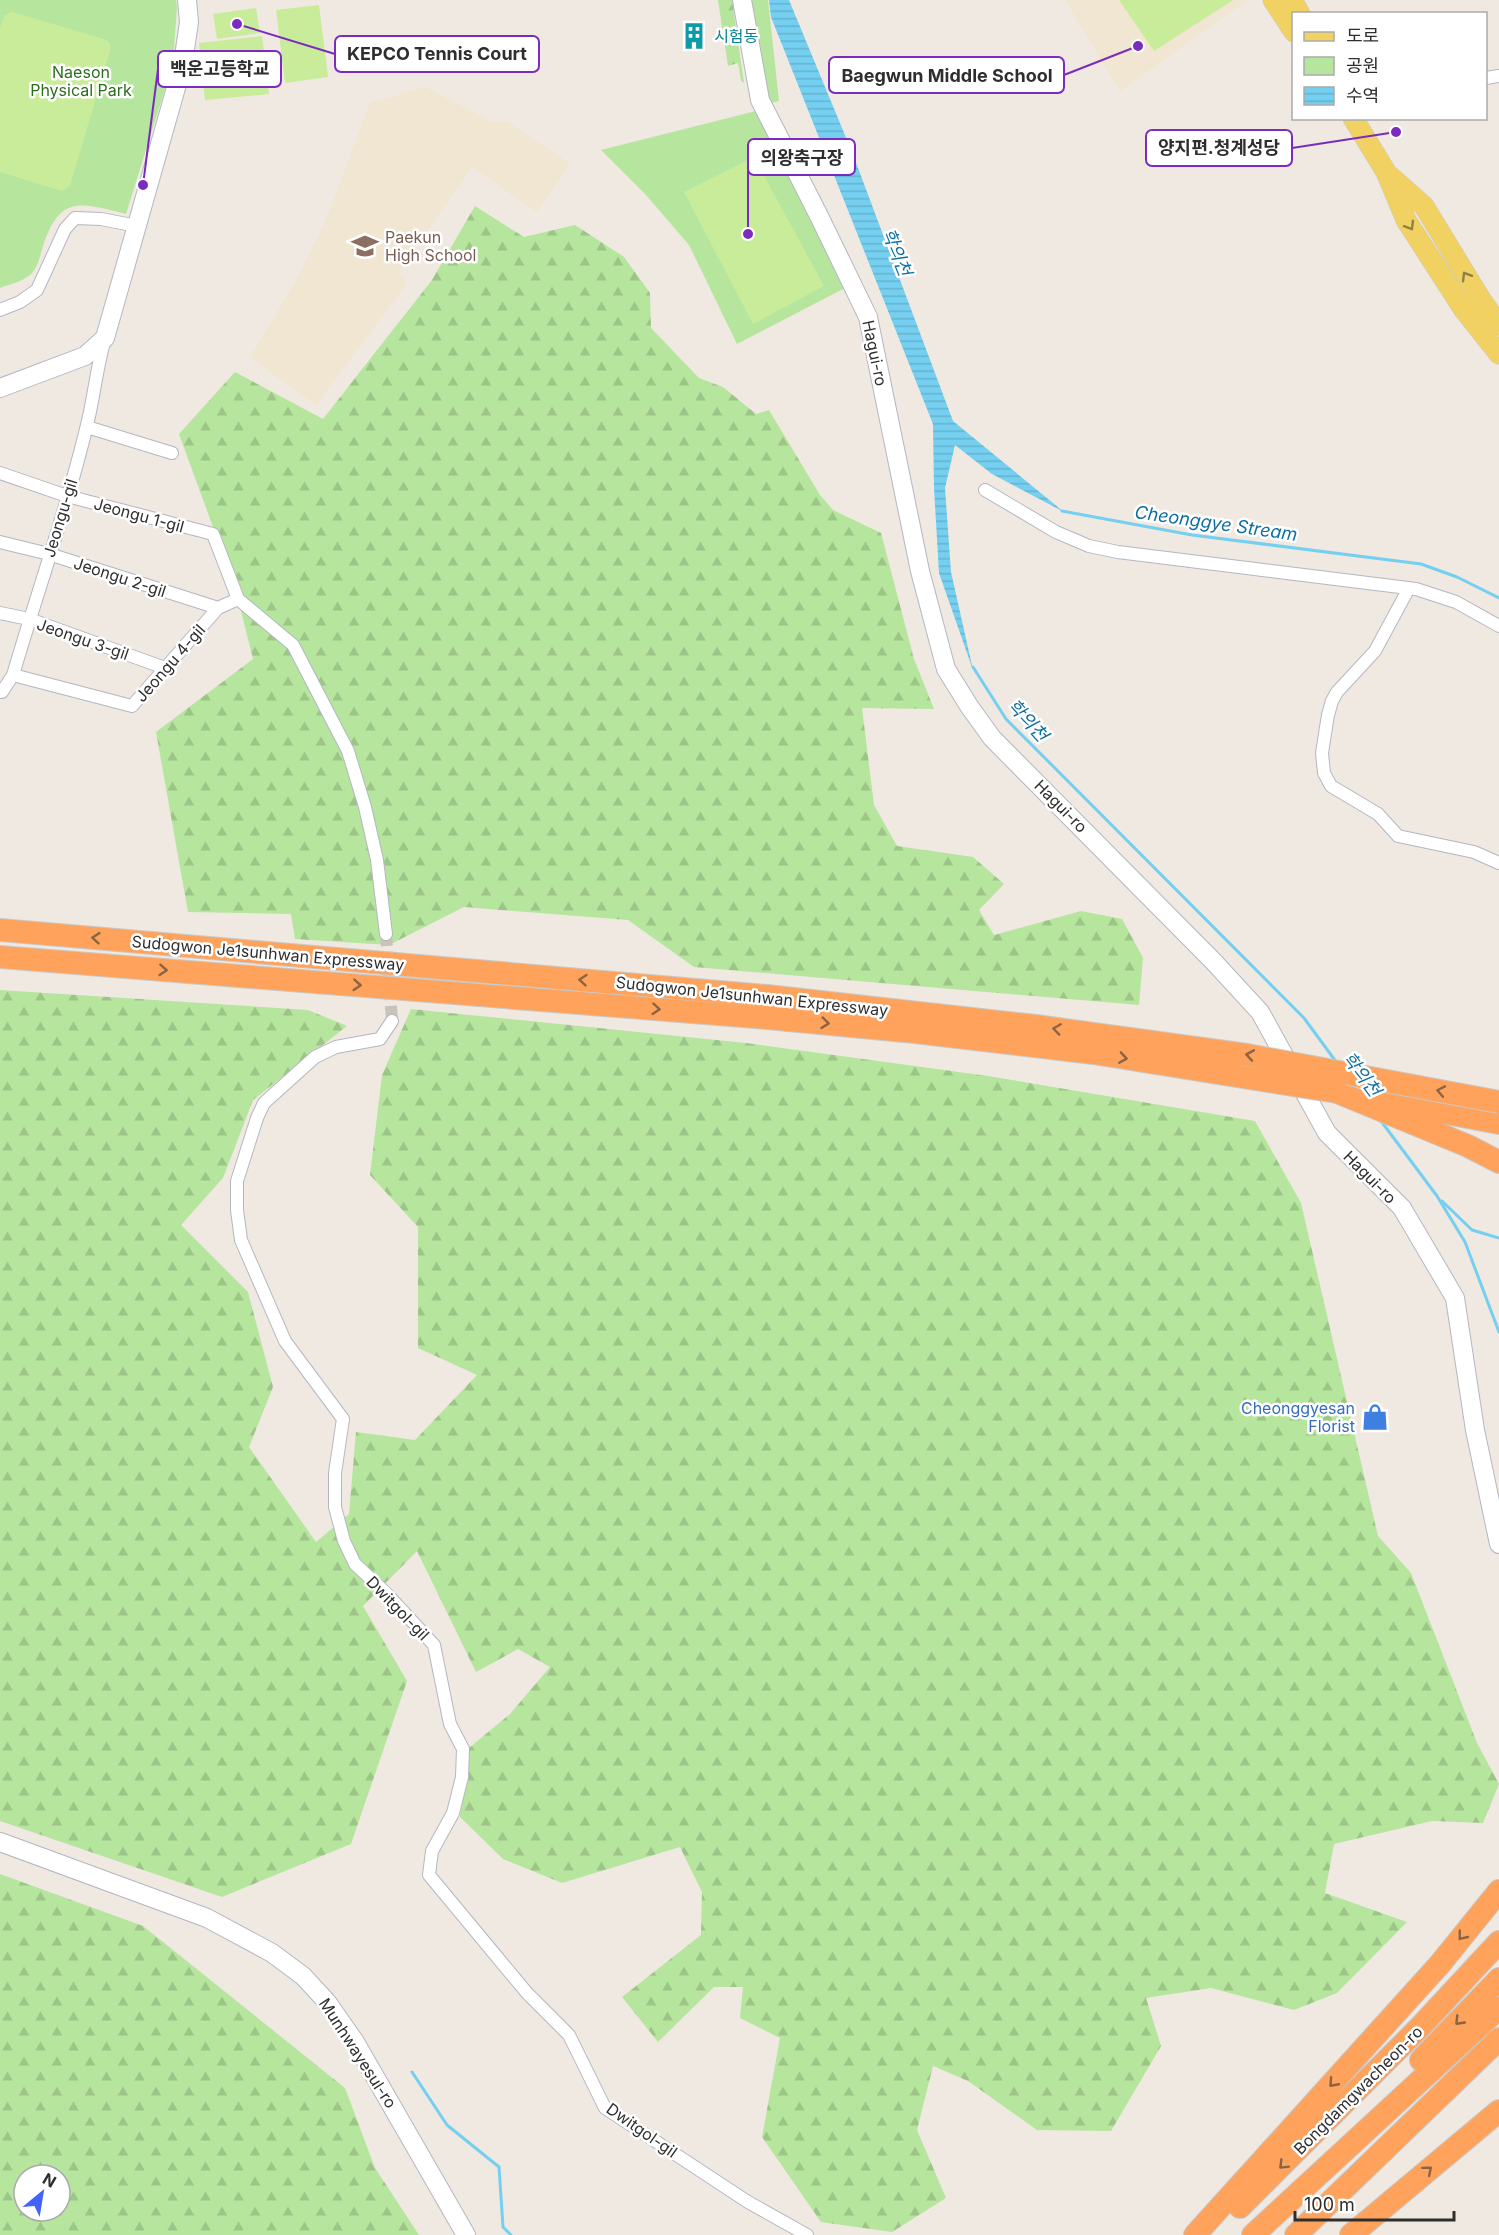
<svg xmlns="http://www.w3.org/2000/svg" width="1499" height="2235" font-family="Inter,'Noto Sans KR',sans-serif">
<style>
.education{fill:#f0e6d1}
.forest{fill:url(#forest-firs);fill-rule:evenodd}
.park{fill:#b6e59e}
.pitch{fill:#c9ec9a}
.water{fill:url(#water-rules)}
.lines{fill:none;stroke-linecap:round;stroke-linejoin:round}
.stream{stroke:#75cff0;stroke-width:3}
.street-tunnel{stroke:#c8c4bd;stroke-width:12;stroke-dasharray:12 6;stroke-linecap:butt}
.street-casing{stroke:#b4b7c1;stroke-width:14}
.secondary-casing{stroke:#b4b7c1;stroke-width:20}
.primary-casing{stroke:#c9c9c9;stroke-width:21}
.highway-casing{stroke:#c9c9c9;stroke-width:24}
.street{stroke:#fff;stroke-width:12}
.secondary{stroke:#fff;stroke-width:18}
.primary{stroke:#f2d163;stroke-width:20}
.highway{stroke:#ffa35c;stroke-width:22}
.highway-bridge-casing{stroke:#c9c9c9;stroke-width:24;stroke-linecap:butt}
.highway-bridge{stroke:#ffa35c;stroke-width:22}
.oneway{stroke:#908048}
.oneway2{stroke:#8c6343}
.labels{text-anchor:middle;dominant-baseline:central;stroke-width:5;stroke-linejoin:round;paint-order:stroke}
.culture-label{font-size:16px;fill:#0d838f;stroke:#fff;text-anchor:start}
.park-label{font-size:16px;fill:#2c6e1b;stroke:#fff}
.education-label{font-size:16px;fill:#785e54;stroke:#fff;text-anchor:start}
.street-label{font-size:16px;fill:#2e2e2e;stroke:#fff}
.shop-label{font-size:16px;fill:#366cbe;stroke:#fff;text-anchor:end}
.water-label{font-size:18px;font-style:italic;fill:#0d6fa3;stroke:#fff}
.leader{fill:none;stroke:#7b2cbf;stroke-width:2}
.callout-dot{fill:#7b2cbf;stroke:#fff;stroke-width:2}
.callout{fill:#fff;stroke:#7b2cbf;stroke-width:2}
.callout-label{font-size:18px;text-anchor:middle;font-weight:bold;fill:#2e2e2e}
</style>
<defs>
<pattern id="forest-firs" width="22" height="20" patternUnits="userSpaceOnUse" patternTransform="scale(1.5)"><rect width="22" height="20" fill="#b6e59e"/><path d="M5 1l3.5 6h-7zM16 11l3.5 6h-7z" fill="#9dc588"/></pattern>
<pattern id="water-rules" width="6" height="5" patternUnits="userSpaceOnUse" patternTransform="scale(1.5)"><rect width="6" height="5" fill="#75cff0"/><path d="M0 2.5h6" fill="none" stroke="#66b2ce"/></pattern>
</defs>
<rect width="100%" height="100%" fill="#efe9e1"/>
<path class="education" d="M1065,0h183l-128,91z
M425,87l67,35 15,-1 63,43 -33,48 -65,-45 -73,105 8,12 -91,121 -66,-48 44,-73 32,-64 44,-117z"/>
<path class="forest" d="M718,0h14l12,83 -3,-2 -3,-18 -10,3z
M475,206l49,31 51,-12 49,32 26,36 1,35 48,50 24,9 33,27 13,-4 51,85 13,15 48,23 33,126 20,50 -72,-1 12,97 23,41 76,11 31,27 -25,26 15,25 87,-24 41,8 21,39 -4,47 -445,-38 -66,-47 -164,-13 -75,38 -94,-6 -4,-25 -103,-2 -32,-180 97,-73 -18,-72 -56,-153 56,-62 88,47 109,-139z
M0,990l308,20 39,16 -94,74 -30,78 -42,47 67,67 25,95 -24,60 67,95 33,-28 7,-82 59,8 62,-65 -59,-27v-121l-48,-52 12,-100 29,-66 335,34 242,33 267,45 46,82 77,333 33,37 66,170 22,41 -16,39 -51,-2 -98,23 -9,49 82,29 -70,71 -43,17 -83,-22 -65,10 15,48 -50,85 -74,-1 -69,-49 -35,-15 -16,64 29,68 -54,34 -71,-10 -59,-85 18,-99 -40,-20 3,-31h-29l-56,55 -36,-45 79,-62 1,-43 -22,-45 -118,36 -59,-24 -43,-42 9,-69 41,-34 40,-47 -32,-18 -42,23 -59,-121 -54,55 44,75 -56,163 -129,53 -222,-76z
M0,1874l143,52 202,162 30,80 44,67h-419zM24,2175h36v36h-36z"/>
<path class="park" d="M0,0h176l1,7 -4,56 -47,151c-45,-11 -66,-20 -83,32 -3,10 -5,22 -13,29 -9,7 -20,9 -30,13z
M747,0h21l11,101 -13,3z
M756,111l89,177 -108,56 -48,-99 -43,-50 -45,-45z"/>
<path class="pitch" d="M1119,0h114l-79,51z
M319,5l9,72 -43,6 -9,-73z
M256,8l4,25 -43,6 -4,-25z
M12,12l92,27 5,3 2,5 -41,139 -8,5 -62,-19v-144l4,-12z
M262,36l7,58 -64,6 -6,-57z
M754,157l70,129 -71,38 -69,-132z"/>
<path class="water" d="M769,0h20l63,152 101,269 111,91 -72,-38 -37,-29 -10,43 6,84 22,98 -34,-97 -5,-85 -1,-64 -162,-407z"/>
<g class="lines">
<path class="stream" d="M1062,511l130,24 229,29 36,13 42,21
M973,667l33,52 298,299 33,45
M1381,1121l56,75 28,46 34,90
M1442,1201l30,29 27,8
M412,2072l35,53 52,42 4,60 8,8"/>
<path class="street-tunnel" d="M386,934l6,87"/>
<defs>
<path id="street" d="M1486,78l13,-2
M0,310l20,-8 17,-12 28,-61 10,-11 26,1 36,7
M87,427l85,26
M0,473l67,23 146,38 25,65
M985,490l71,42 33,14 29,6 298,37 40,13 43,24
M0,542l49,12 169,54 20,-9
M1409,588l-34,63 -38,41 -5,9 -4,14 -6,38 2,20 7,13 47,28 20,22 76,16 25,11
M238,599l55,46 55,106 17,56 12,53 9,74
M0,613l29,6 136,49
M13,675l119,31 86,-98
M0,692h2l11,-17c24,-82 53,-163 73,-246 8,-30 10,-60 19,-90
M392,1021l-12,18 -44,8 -21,10 -51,46 -7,15 -20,63v29l4,30 44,101 58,78 -8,54v34l9,34 11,23 32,30 47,51 16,79 13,25 -1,28 -9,36 -21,38 -3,24 98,118 42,42 36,73 143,94 59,33"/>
<path id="secondary" d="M742,0l18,100 59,116 49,101 52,254 26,98 23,37 23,32 222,224 46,50 67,121 75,75 53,90 20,132 24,114
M0,388l85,-32 20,-18 78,-275 6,-41 -2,-22
M0,1842l207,76 65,35 31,23 24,26 28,40 111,193"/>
<path id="primary" d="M1273,0l21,32
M1292,0l8,14
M1353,118l33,54 20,48 58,90 35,44
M1390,176l34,30 56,92 19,27"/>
<path id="highway" d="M0,930l767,66
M0,957l767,61
M1337,1092l131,54 31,16
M1383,1101l116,22
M1421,2060l78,-81
M1240,2207l181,-181 78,-84
M1195,2235l245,-271 59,-73
M1253,2235l246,-227
M1296,2235l203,-196
M1351,2235l148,-124"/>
</defs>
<use href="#street" class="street-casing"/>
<use href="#secondary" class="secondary-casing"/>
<use href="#primary" class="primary-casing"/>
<use href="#highway" class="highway-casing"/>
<use href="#street" class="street"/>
<use href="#secondary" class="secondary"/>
<use href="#primary" class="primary"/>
<use href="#highway" class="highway"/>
<defs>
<path id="highway-bridge" d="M767,996l269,30 211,29 252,47
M767,1018l148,14 178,21 244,39"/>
</defs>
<use href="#highway-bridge" class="highway-bridge-casing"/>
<use href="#highway-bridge" class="highway-bridge"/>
</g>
<defs><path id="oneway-chevron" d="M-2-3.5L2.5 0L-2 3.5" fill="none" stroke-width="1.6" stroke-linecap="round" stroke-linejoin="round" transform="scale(1.5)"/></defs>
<g class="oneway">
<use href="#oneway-chevron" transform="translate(1410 226) rotate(59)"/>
<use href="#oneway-chevron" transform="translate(1466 276) rotate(-121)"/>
</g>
<g class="oneway2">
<use href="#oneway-chevron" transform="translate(96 938) rotate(-175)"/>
<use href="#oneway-chevron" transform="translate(163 970) rotate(4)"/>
<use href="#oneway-chevron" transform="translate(583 980) rotate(-175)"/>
<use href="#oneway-chevron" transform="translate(357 985) rotate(4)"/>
<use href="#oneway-chevron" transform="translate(656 1009) rotate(5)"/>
<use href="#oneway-chevron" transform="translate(825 1023) rotate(6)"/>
<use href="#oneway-chevron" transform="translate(1057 1029) rotate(-172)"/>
<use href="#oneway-chevron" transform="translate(1250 1055) rotate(-170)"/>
<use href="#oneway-chevron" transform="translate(1123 1058) rotate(9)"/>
<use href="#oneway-chevron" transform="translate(1441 1091) rotate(-169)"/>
<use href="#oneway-chevron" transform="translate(1462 1936) rotate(129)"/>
<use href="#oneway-chevron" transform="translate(1459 2021) rotate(134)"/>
<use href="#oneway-chevron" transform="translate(1333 2083) rotate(132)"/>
<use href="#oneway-chevron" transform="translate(1283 2165) rotate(135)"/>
<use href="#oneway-chevron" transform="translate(1428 2170) rotate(-40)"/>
</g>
<defs>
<symbol id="building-bare" viewBox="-9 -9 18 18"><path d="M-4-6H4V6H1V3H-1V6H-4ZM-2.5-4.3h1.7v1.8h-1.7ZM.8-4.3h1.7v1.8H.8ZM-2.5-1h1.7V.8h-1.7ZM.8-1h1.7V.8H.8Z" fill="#0f9aa8" stroke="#fff" stroke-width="2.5" paint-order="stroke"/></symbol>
<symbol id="school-bare" viewBox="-9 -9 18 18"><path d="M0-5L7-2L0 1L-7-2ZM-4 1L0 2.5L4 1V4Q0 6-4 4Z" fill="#8d6e63" stroke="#fff" stroke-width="2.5" paint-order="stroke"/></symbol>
<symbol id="shop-bare" viewBox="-9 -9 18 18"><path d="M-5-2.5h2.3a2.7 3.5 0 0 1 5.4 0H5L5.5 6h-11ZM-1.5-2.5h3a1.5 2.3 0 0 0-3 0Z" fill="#3f7fe0" stroke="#fff" stroke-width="2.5" paint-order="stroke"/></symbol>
</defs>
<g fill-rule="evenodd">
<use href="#building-bare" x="675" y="17" width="38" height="38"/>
<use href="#school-bare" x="346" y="227" width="38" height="38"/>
<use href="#shop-bare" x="1356" y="1398" width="38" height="38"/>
</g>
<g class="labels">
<g class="culture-label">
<text x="714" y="36">시험동</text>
</g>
<g class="park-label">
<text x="81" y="72">Naeson<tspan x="81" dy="18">Physical Park</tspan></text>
</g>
<g class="education-label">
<text x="385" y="237">Paekun<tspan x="385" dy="18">High School</tspan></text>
</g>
<g class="street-label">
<text transform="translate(875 353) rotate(78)">Hagui-ro</text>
<text transform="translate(139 515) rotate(15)">Jeongu 1-gil</text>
<text transform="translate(60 518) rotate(-73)">Jeongu-gil</text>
<text transform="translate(120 577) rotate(18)">Jeongu 2-gil</text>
<text transform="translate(83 639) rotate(19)">Jeongu 3-gil</text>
<text transform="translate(170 663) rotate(-49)">Jeongu 4-gil</text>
<text transform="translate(1061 806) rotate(45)">Hagui-ro</text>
<text transform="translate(268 953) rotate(5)">Sudogwon Je1sunhwan Expressway</text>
<text transform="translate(752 996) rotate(6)">Sudogwon Je1sunhwan Expressway</text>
<text transform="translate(1370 1177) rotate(45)">Hagui-ro</text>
<text transform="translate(398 1608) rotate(46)">Dwitgol-gil</text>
<text transform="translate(358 2053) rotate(57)">Munhwayesul-ro</text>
<text transform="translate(1358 2090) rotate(-45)">Bongdamgwacheon-ro</text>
<text transform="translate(642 2130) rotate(35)">Dwitgol-gil</text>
</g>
<g class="shop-label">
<text x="1355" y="1408">Cheonggyesan<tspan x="1355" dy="18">Florist</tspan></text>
</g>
<g class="water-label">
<text transform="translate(897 252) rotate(68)">학의천</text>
<text transform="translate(1216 523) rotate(8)">Cheonggye Stream</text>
<text transform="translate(1028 720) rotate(48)">학의천</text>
<text transform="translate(1362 1074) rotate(53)">학의천</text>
</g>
</g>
<path class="leader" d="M237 24L335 54M143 185L158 69M1138 46L1064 75M1396 132L1292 148M748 234L748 157"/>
<g class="callout-dot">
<circle cx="237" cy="24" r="6"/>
<circle cx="143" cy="185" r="6"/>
<circle cx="1138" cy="46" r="6"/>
<circle cx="1396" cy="132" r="6"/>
<circle cx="748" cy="234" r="6"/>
</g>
<g class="callout">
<rect x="335" y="36" width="204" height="36" rx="6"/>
<rect x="158" y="51" width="123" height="36" rx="6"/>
<rect x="829" y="57" width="235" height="36" rx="6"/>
<rect x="1146" y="130" width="146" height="36" rx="6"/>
<rect x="748" y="139" width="107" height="36" rx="6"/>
</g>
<g class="callout-label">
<text x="437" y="60">KEPCO Tennis Court</text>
<text x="220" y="75">백운고등학교</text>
<text x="947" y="82">Baegwun Middle School</text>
<text x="1219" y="154">양지편.청계성당</text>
<text x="802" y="164">의왕축구장</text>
</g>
<rect x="1292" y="12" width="195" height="108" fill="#ffffff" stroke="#ababab" stroke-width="1.5"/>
<rect x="1304" y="32" width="30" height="9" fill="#f2d163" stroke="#ababab" stroke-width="1.5"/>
<text x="1346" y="42" font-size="18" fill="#2e2e2e">도로</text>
<rect x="1304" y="57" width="30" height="18" fill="#b6e59e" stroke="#ababab" stroke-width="1.5"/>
<text x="1346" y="72" font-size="18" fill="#2e2e2e">공원</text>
<rect x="1304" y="87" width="30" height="18" fill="url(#water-rules)" stroke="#ababab" stroke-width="1.5"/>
<text x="1346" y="102" font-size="18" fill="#2e2e2e">수역</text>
<g transform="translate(42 2193) rotate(30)"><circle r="28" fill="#ffffff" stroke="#ababab" stroke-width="1.5"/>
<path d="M0-4.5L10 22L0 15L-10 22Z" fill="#4264fb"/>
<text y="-9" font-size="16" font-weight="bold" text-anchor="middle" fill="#2e2e2e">N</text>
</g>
<path d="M1295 2211v9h159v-9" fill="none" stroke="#2e2e2e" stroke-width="3"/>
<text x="1304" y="2211" font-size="18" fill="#2e2e2e" stroke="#ffffff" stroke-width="4.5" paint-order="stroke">100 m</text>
</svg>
